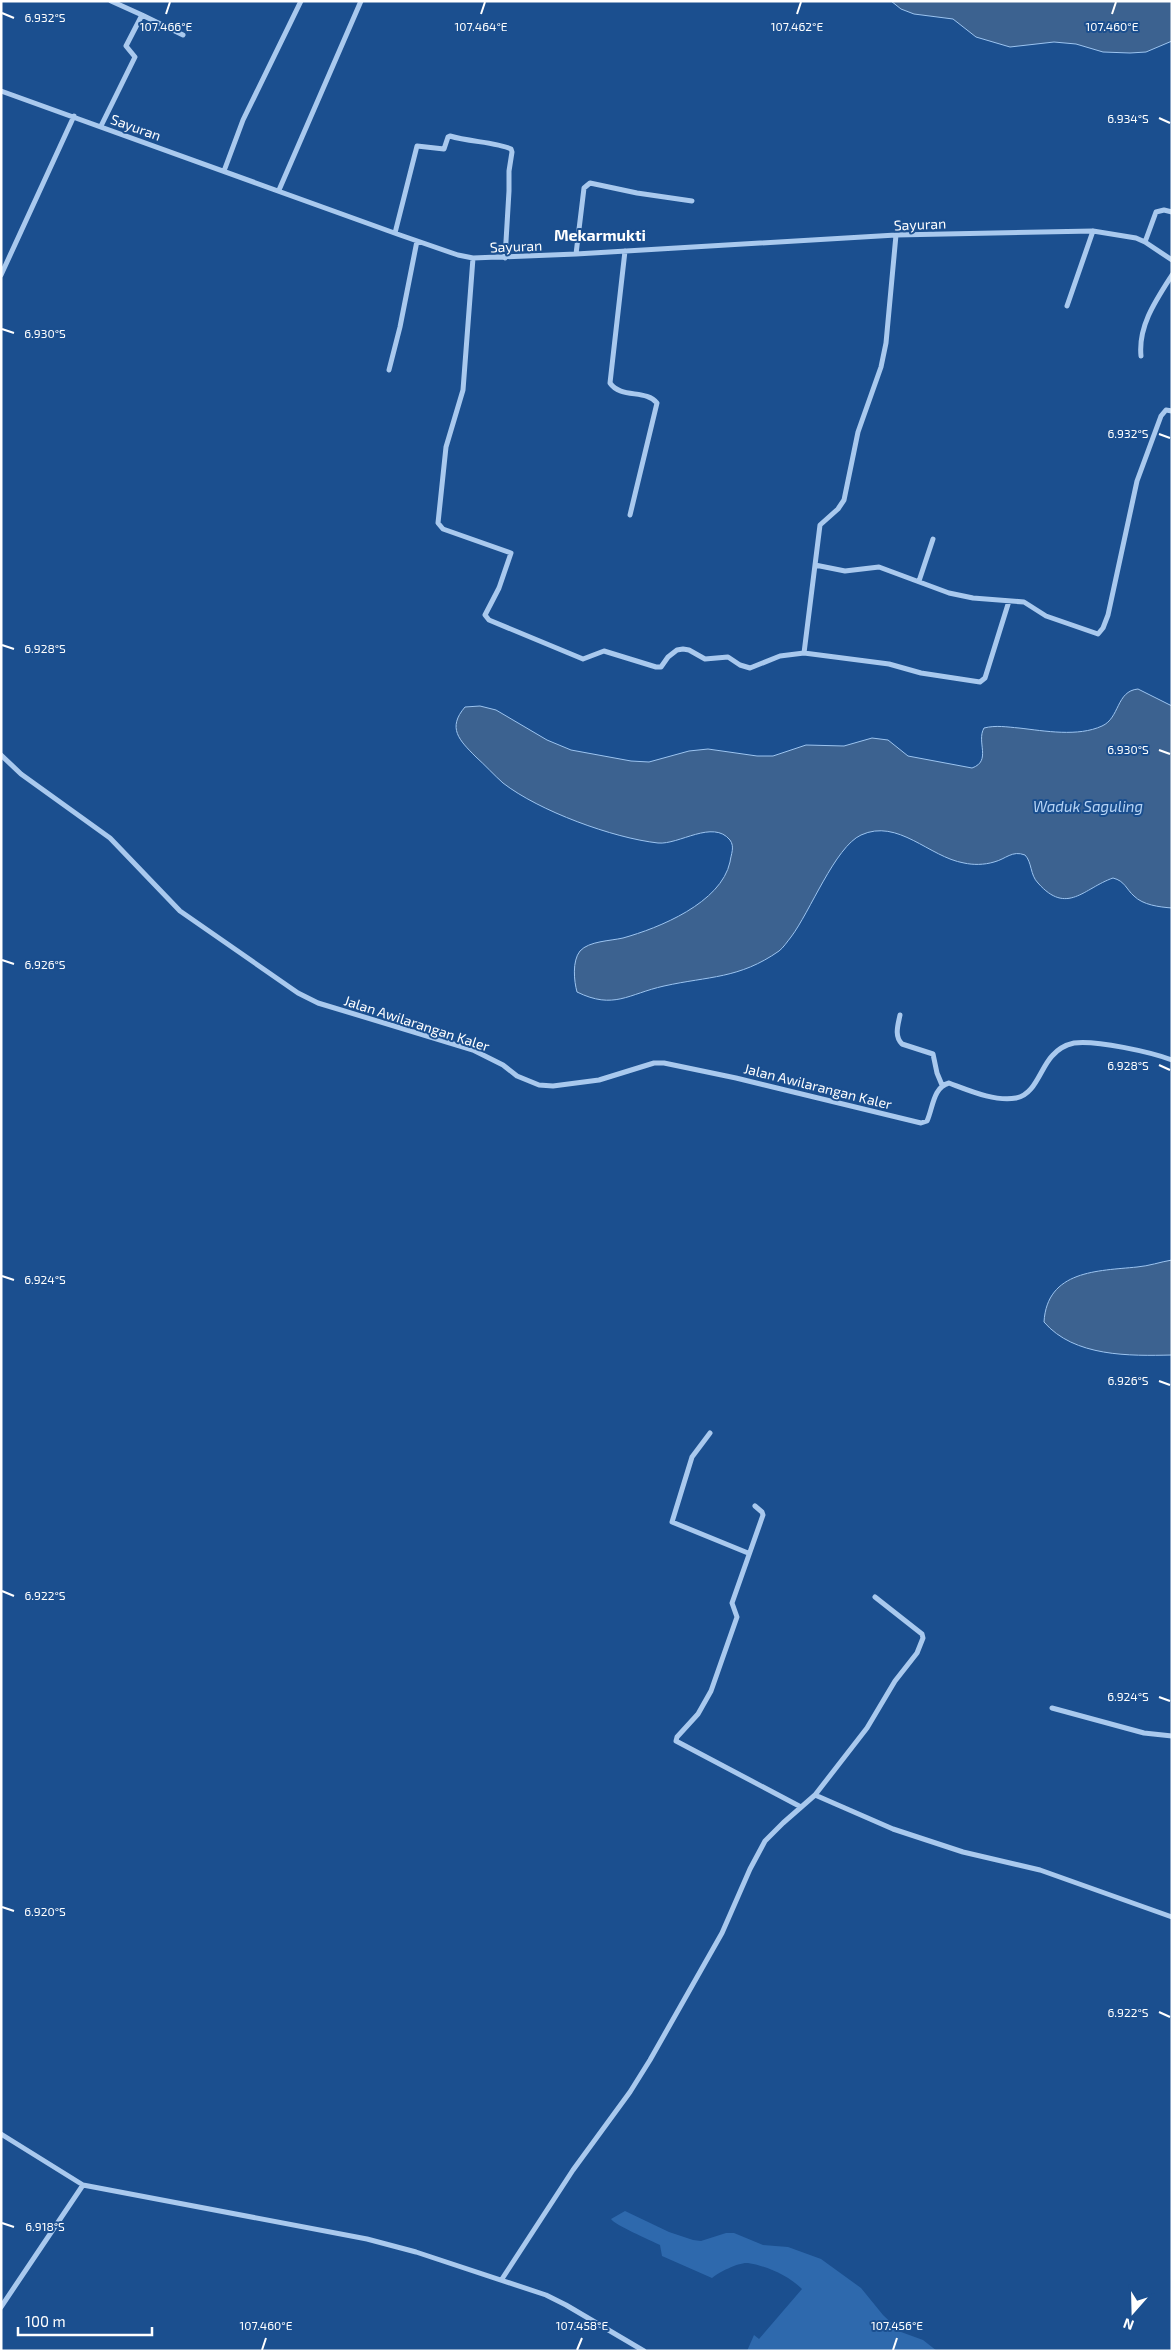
<svg xmlns="http://www.w3.org/2000/svg" width="1173" height="2352" font-family="'Exo 2',sans-serif">
<style>
.green{fill:#2e69ad}
.water{fill:#3c6290;stroke:#9cc4f0}
.lines{fill:none;stroke-linecap:round;stroke-linejoin:round}
.minor{stroke:#a9c9ee;stroke-width:5}
.ticks{fill:none;stroke:#fff;stroke-width:2}
.labels{text-anchor:middle;dominant-baseline:central;stroke-width:4;stroke-linejoin:round;paint-order:stroke}
.street-label{font-size:14px;fill:#fff;stroke:#1b4f8f}
.water-label{font-size:15px;font-style:italic;fill:#b5d3f5;stroke:#1b4f8f}
.quarter-label{font-size:16px;font-weight:bold;fill:#fff;stroke:#1b4f8f}
.ticks-label{font-size:12px;text-anchor:middle;fill:#fff;stroke:#1b4f8f;stroke-width:4;stroke-linejoin:round;paint-order:stroke}
</style>
<rect width="100%" height="100%" fill="#1b4f8f"/>
<path class="green" d="M625,2211l44,21 24,8 8,1 25,-8h8l29,12 25,2 33,12 40,29 22,27 18,17 22,8 14,11h-190l7,-16 5,4 43,-50c-13,-13 -35,-23 -54,-26 -9,-1 -29,9 -36,15l-50,-22 -2,-11c-10,-5 -45,-20 -49,-26z"/>
<path class="water" d="M891,1h281v40l-26,11 -16,1 -27,-1 -27,-8 -22,-2 -44,5 -34,-10 -23,-18 -39,-5 -13,-5z
M1138,689l34,17v202c-13,-1 -29,-3 -38,-12 -8,-7 -9,-15 -21,-18 -29,10 -46,38 -75,5 -8,-8 -6,-21 -13,-28 -13,-5 -19,4 -31,7 -10,3 -21,3 -30,1 -35,-6 -66,-45 -103,-28 -26,12 -51,77 -70,102 -4,5 -8,11 -12,14 -40,28 -70,25 -115,35 -36,8 -50,24 -87,6 -3,-11 -5,-31 3,-41 9,-10 30,-10 43,-13 36,-10 98,-35 107,-76 1,-8 5,-15 0,-22 -17,-21 -51,5 -72,3 -45,-5 -119,-32 -155,-60 -9,-8 -18,-18 -27,-26 -17,-17 -29,-29 -11,-50l15,-1 16,4 51,30 24,10 60,11 18,1 40,-11 19,-2 49,7h16l33,-11 38,1 28,-8 16,2 20,16 64,12c20,-7 4,-26 12,-40 12,-3 23,-1 35,0 26,3 59,9 83,-2 18,-8 14,-35 36,-37z
M1172,1260v95c-42,1 -98,2 -128,-33 3,-52 54,-51 93,-55 12,-1 23,-5 35,-7z"/>
<g class="lines">
<path class="minor" d="M142,15l41,20
M1,91l399,144 58,20 15,3 103,-4 320,-19 197,-4 43,7 9,4 27,18
M101,126l34,-69 -9,-11 16,-31 -31,-14
M224,171l19,-51 58,-119
M279,190l82,-189
M395,233l22,-87 27,3 4,-12 2,-1c19,6 46,6 61,13l1,3 -3,19v20l-4,67
M896,235l-10,108 -5,24 -23,65 -14,68 -6,9 -18,16 -16,128 85,11 32,9 59,9 5,-4 24,-77
M1145,242l11,-30 8,-2 8,2
M625,251l-15,132c11,16 36,6 47,20l-27,112
M576,254l8,-66 6,-5 47,10 55,8
M473,258l-10,132 -17,57 -8,76 5,6 68,24 -12,35 -14,27 4,5 94,39 21,-8 52,16h5l7,-10 9,-7 6,-1 6,1 16,9 23,-2 12,8 10,3 30,-12 24,-3
M1,275l73,-159
M1067,306l26,-75
M1141,356c-3,-30 15,-56 31,-81
M389,370l11,-43 17,-86
M815,565l30,6 34,-4 70,26 24,5 51,4 22,14 52,18 5,-6 5,-13 29,-134 24,-65 5,-6 6,1
M919,581l14,-42
M1,755l20,19 89,64 70,73 118,82 20,10 155,47 30,15 14,11 22,9 14,1 46,-6 55,-17h10l72,15 185,45 6,-2c6,-13 6,-34 22,-38 19,7 46,19 67,15 19,-3 24,-29 36,-42 6,-7 13,-11 22,-13 22,-3 77,9 98,17
M900,1015c-2,10 -6,21 2,29l31,10 4,19 5,12
M710,1433l-18,24 -20,65 76,31
M755,1506l7,6 1,3 -31,88 5,14 -26,74 -13,23 -21,23 -1,4 125,66
M1052,1708l92,25 28,3
M815,1795l52,-67 28,-47 22,-28 6,-15 -1,-4 -47,-37
M1,2134l82,51 284,54 49,13 130,43 20,10 78,46
M502,2279l71,-109 57,-78 20,-32 72,-127 28,-64 15,-28 18,-18 32,-28 78,34 70,23 77,18 132,47
M1,2307l82,-122"/>
</g>
<path class="ticks" d="M2,13l12,5M166,14l4,-12M481,14l4,-12M797,14l4,-12M1112,14l4,-12M1159,118l11,5M2,329l12,4M1159,434l11,4M2,645l12,4M1159,750l11,4M2,960l12,4M1159,1065l11,5M2,1276l12,4M1159,1381l11,4M2,1591l12,5M1159,1697l11,4M2,1907l12,4M1159,2012l11,5M2,2223l12,4M262,2350l4,-12M577,2350l5,-12M893,2350l4,-12"/>
<g class="labels">
<g class="street-label">
<text transform="translate(136 127) rotate(20)">Sayuran</text>
<text transform="translate(920 224) rotate(-2)">Sayuran</text>
<text transform="translate(516 246) rotate(-2)">Sayuran</text>
<text transform="translate(417 1023) rotate(18)">Jalan Awilarangan Kaler</text>
<text transform="translate(818 1086) rotate(14)">Jalan Awilarangan Kaler</text>
</g>
<g class="water-label">
<text x="1088" y="806">Waduk Saguling</text>
</g>
<g class="quarter-label">
<text x="600" y="234">Mekarmukti</text>
</g>
</g>
<g class="ticks-label">
<text x="45" y="22">6.932°S</text>
<text x="797" y="31">107.462°E</text>
<text x="1112" y="31">107.460°E</text>
<text x="166" y="31">107.466°E</text>
<text x="481" y="31">107.464°E</text>
<text x="1128" y="123">6.934°S</text>
<text x="45" y="338">6.930°S</text>
<text x="1128" y="438">6.932°S</text>
<text x="45" y="653">6.928°S</text>
<text x="1128" y="754">6.930°S</text>
<text x="45" y="969">6.926°S</text>
<text x="1128" y="1070">6.928°S</text>
<text x="45" y="1284">6.924°S</text>
<text x="1128" y="1385">6.926°S</text>
<text x="45" y="1600">6.922°S</text>
<text x="1128" y="1701">6.924°S</text>
<text x="45" y="1916">6.920°S</text>
<text x="1128" y="2017">6.922°S</text>
<text x="45" y="2231">6.918°S</text>
<text x="266" y="2330">107.460°E</text>
<text x="582" y="2330">107.458°E</text>
<text x="897" y="2330">107.456°E</text>
</g>
<rect width="1173" height="2352" fill="none" stroke="#ffffff" stroke-width="5"/>
<g transform="translate(1133 2312) rotate(200)" stroke="#1b4f8f" stroke-width="4" paint-order="stroke">
<path d="M0-4L9 19L0 12L-9 19Z" fill="#ffffff"/>
<text y="-8" font-size="14" font-weight="bold" text-anchor="middle" fill="#ffffff">N</text>
</g>
<path d="M18 2327v8h134v-8" fill="none" stroke="#ffffff" stroke-width="2.5"/>
<text x="25" y="2327" font-size="15" fill="#ffffff" stroke="#1b4f8f" stroke-width="4" paint-order="stroke">100 m</text>
</svg>
